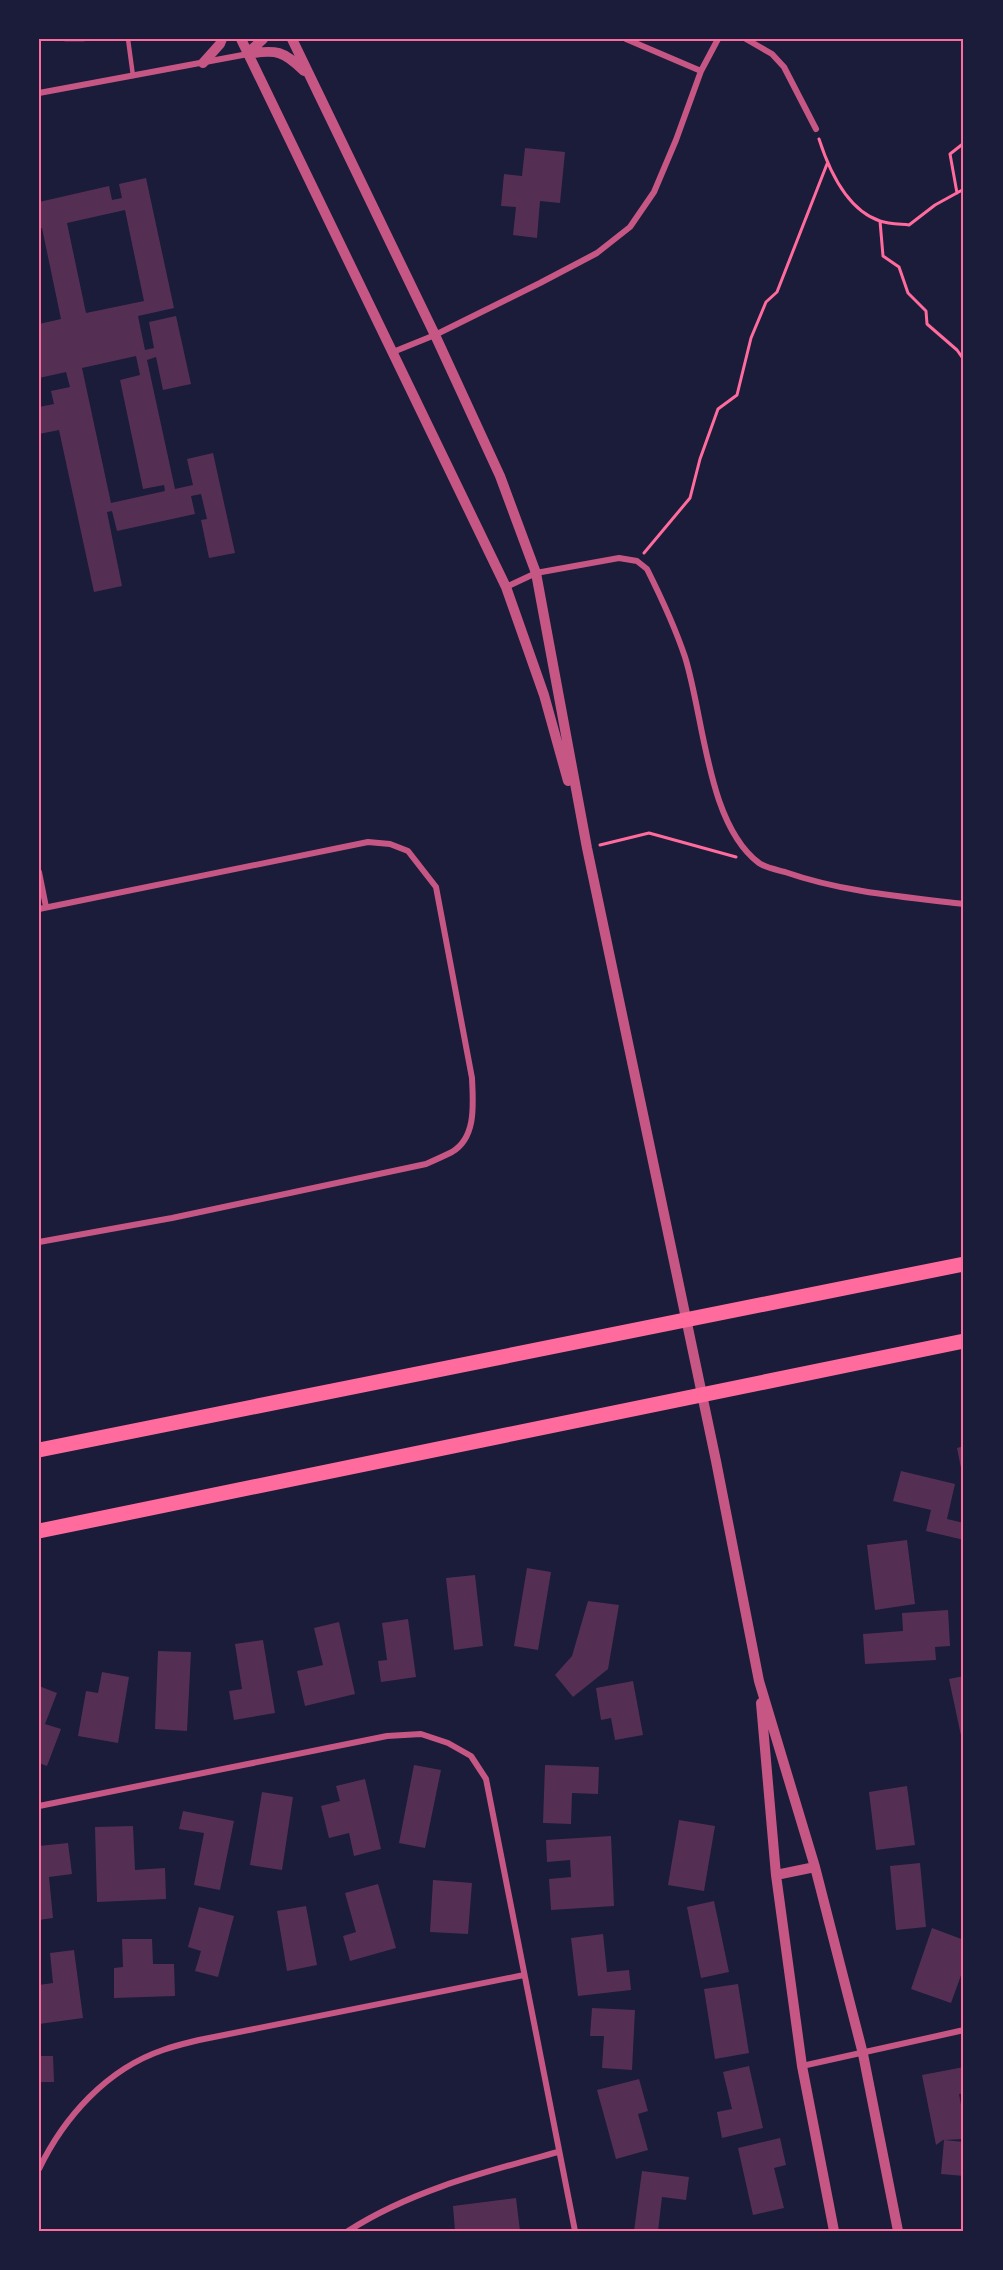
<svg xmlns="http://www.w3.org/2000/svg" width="1003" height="2270" font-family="'Varela Round',sans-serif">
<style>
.building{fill:#542f53;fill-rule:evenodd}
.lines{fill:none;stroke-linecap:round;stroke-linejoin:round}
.path{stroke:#ff6b9d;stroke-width:3}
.service{stroke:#c65784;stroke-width:4.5}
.minor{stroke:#c65784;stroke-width:6}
.tertiary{stroke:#c65784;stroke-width:10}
.motorway{stroke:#ff6b9d;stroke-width:15}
.neatline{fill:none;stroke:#ff6b9d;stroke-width:2}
</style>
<rect width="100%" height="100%" fill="#1b1b3a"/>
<path class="building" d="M525,148l40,4 -5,51 -20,-2 -3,37 -24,-3 3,-28 -15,-1 3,-32 18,2z
M146,178l28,130 -36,8 7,34 9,-2 -5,-26 27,-6 15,68 -28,6 -7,-33 -9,3 28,129 18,-4 -6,-26 26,-6 22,100 -26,5 -8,-38 6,-1 -6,-25 -10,2 4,18 -78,17 -5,-20 -5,1 15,74 -28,6 -35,-162 -20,4v-27l15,-3 -3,-13 19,-4 -4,-15 -27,6v-54l22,-5 -19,-91 -3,1v-27l70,-16 3,14 10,-2 -3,-14zM125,210l19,91 -58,12 -19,-90zM136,356l4,19 -20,5 23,109 21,-4 1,6 -54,12 -29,-135z
M964,1446v32h-1l-6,-30z
M901,1471l54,13 -8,35 17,4v17l-38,-9 5,-21 -38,-9z
M907,1540l8,64 -40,6 -8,-65z
M527,1568l24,4 -13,78 -24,-4z
M475,1575l8,71 -29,4 -8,-72z
M588,1601l31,4 -11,64 -35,28 -18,-22 17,-19z
M948,1610l2,36 -15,1 1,13 -71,4 -2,-30 40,-3 -1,-18z
M408,1619l8,58 -35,5 -3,-21 9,-1 -5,-37z
M339,1622l16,72 -50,12 -8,-35 26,-6 -9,-37z
M263,1640l12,73 -41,7 -5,-29 13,-2 -7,-45z
M158,1651l33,1 -4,79 -32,-2z
M102,1672l27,5 -11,66 -40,-7 8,-45 12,2z
M964,1676v69h-1l-14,-66z
M633,1681l10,54 -28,5 -4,-22 -10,2 -5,-32z
M39,1686l18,7 -12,31 16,5 -14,37 -8,-3z
M414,1765l27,5 -16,78 -26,-5z
M545,1765l54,2 -1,27 -26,-1 -1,31 -28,-1z
M365,1779l16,70 -27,7 -5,-23 -20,5 -8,-32 19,-5 -4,-15z
M907,1786l8,59 -39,5 -7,-58z
M262,1792l31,5 -11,73 -32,-5z
M183,1811l51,10 -14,69 -26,-5 10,-52 -25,-4z
M679,1820l36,6 -11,65 -36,-6z
M133,1826l2,44 30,-2 1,31 -69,3 -2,-75z
M611,1836l3,70 -63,4 -2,-31 22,-2 -1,-17 -23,2 -1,-22z
M68,1843l4,31 -23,3 4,41 -14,2v-74z
M920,1863l6,64 -30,3 -6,-64z
M433,1880l39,3 -4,51 -38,-2z
M378,1884l18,64 -46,13 -7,-25 13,-4 -11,-39z
M714,1901l15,71 -28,6 -14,-71z
M306,1906l11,59 -30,6 -10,-60z
M199,1907l35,9 -16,61 -23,-6 6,-20 -13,-4z
M932,1928l32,12v27l-13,36 -40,-14z
M603,1934l4,38 22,-2 2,20 -53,6 -7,-58z
M122,1939h30l1,25h21l1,32 -61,2v-30l9,-1z
M74,1950l9,68 -44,6v-39l14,-2 -3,-30z
M738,1984l11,69 -34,6 -11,-70z
M592,2008l43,2 -3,60 -30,-2 2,-32h-14z
M39,2056h14l1,26h-15z
M749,2066l14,62 -41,10 -5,-26 15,-3 -9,-37z
M964,2067v26l-5,1 5,27v18l-21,1 -7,5 -14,-70z
M639,2079l9,32 -10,3 10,36 -32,9 -19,-69z
M780,2138l6,27 -12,3 10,40 -31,7 -15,-67z
M944,2140l20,2v34l-23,-2z
M642,2171l47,6 -3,23 -24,-3 -4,34h-24z
M516,2198l4,33h-65l-2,-25z"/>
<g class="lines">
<path class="path" d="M819,139c10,31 28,71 61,82 9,3 20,3 29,4l26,-20 29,-16
M957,193l-7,-39 14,-11
M880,221l3,35 16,11 9,26 18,18 1,13 30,26 7,10
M644,553l46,-55 10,-39 18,-50 19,-14 14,-57 15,-36 11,-10 50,-128
M600,845l49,-12 87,24"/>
<path class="service" d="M65,39h19
M128,39l5,37"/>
<path class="minor" d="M626,39l75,32
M746,39l26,15 12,13 32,62
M39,93l209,-39
M393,352l42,-17 105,-52 57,-30 33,-26 24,-35 22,-52 25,-69 17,-32
M506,587l30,-14 83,-15 18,3 10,8c14,28 28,58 38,88 19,60 22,167 74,206 7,5 18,7 26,9 57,20 119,25 179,32
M39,872l7,35
M39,909l329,-67 22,2 18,7 28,36 36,191c1,25 5,59 -20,74 -8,4 -17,8 -26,12l-254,54 -133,24
M39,1806l348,-70 34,-2 27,9 23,13 15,23 89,452
M802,2066l162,-36
M39,2169c25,-52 68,-100 124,-119 11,-4 24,-7 36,-10l325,-65
M348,2231c64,-41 137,-59 210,-79"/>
<path class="tertiary" d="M241,39l265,548 38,108 24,86
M292,39l143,296 65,141 36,97 51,275 129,613 43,220 56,186 48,187 35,177
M248,53l15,-14
M248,54c28,-5 36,-3 56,17
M203,63l17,-19 2,-5
M761,1703l15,172 26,191 32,165
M776,1875l39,-8"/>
<path class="motorway" d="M39,1450l925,-186
M39,1531l925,-190"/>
</g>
<rect width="1003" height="2270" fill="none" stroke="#1b1b3a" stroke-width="81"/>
<rect x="40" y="40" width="922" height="2190" class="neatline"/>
</svg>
